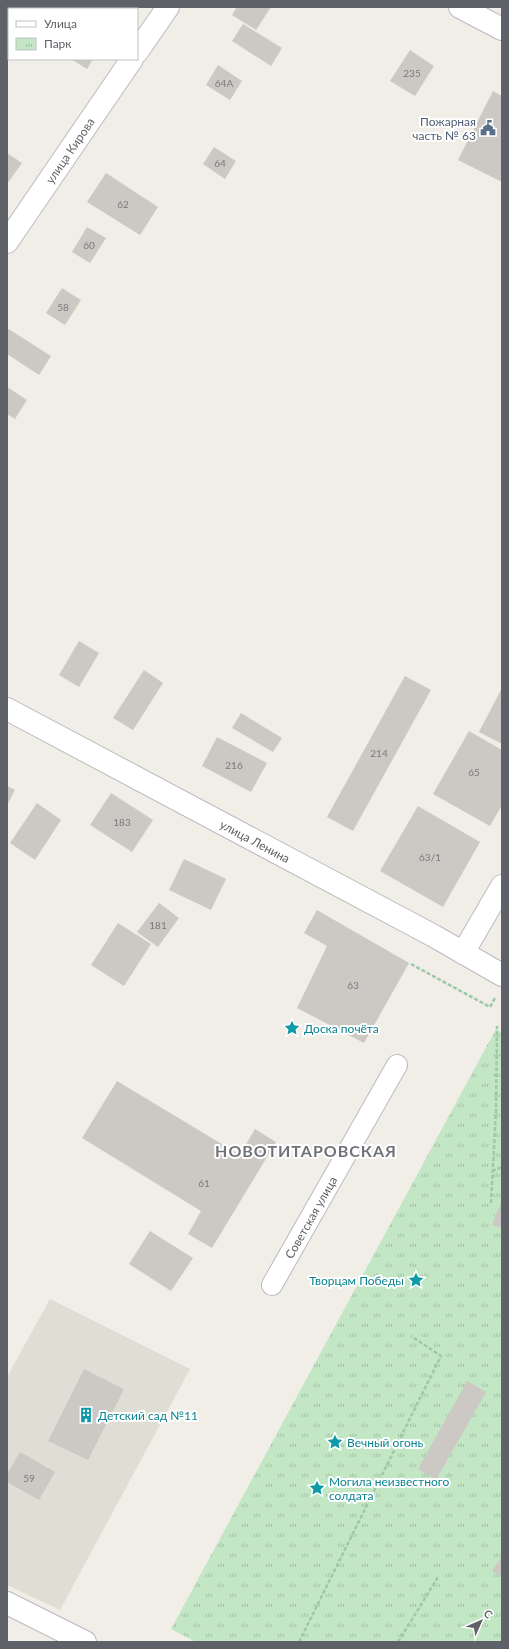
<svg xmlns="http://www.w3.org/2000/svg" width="509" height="1649" font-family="Lato,sans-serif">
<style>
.education{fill:#e0ddd4}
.park{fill:url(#park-tufts)}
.building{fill:#ccc8c4}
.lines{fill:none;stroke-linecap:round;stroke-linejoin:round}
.pedestrian-casing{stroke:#b9bbc0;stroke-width:22}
.minor-casing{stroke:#b9bbc0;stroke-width:24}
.tertiary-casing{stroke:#b9bbc0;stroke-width:24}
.path{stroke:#9cc8ab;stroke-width:2.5;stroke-dasharray:4 2;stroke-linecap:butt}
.pedestrian{stroke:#fff;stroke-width:20}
.minor{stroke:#fff;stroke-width:22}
.tertiary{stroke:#fff;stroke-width:22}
.labels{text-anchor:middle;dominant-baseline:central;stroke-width:4;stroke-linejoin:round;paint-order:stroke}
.number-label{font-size:10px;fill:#7a7b7e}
.service-label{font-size:12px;fill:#4e5e75;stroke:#fff;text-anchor:end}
.street-label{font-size:12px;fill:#5e6167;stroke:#fff}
.culture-label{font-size:12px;fill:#0d838f;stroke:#fff;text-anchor:start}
.district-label{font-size:16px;font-weight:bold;letter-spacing:1px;fill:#6f7379;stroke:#fff}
</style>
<defs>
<pattern id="park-tufts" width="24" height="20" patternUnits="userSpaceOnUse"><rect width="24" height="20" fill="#c3e7c5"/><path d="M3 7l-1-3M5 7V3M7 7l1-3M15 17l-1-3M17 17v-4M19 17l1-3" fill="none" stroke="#a2bfa4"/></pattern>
</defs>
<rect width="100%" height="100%" fill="#f0eee6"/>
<path class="education" d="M50,1299l140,70 -130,241 -53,-25v-208z"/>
<path class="park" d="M496,1029l6,4v609h-306l-25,-13z"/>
<path class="building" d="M237,7h34l-15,23 -24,-15z
M243,24l39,24 -11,18 -39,-25z
M410,50l24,16 -19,30 -25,-15z
M71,59h22l-6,10z
M218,65l24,16 -12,19 -24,-15z
M493,91l9,5v86l-44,-22z
M214,147l22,14 -11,18 -22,-15z
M7,153l15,10 -15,21z
M106,173l52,34 -18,28 -53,-33z
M87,227l19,11 -16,25 -18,-11z
M62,288l19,12 -16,25 -19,-12z
M7,328l44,28 -12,19 -32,-21z
M7,387l20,13 -12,19 -8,-5z
M79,641l20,12 -20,34 -20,-12z
M144,670l19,13 -30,47 -20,-12z
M405,676l26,14 -78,141 -26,-14z
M502,688v56l-23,-12z
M241,713l41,25 -9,14 -41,-24z
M469,731l33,19v55l-12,21 -57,-32z
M217,737l50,26 -16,29 -49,-26z
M7,786l8,4 -8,15z
M111,793l42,27 -21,32 -42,-27z
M37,803l24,17 -26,40 -25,-17z
M418,806l62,36 -37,65 -63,-36z
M184,859l42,20 -15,31 -42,-20z
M159,903l20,15 -21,29 -21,-15z
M317,910l92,53 -45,80 -67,-35 30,-62 -23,-13z
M118,923l33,21 -27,42 -33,-21z
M117,1081l123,74 15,-26 21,13 -64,106 -24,-14 13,-23 -119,-73z
M502,1200v28l-10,-3z
M150,1231l43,27 -22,33 -42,-27z
M84,1369l40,20 -36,71 -40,-19z
M467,1381l19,11 -50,88 -18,-11z
M20,1452l35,20 -16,28 -32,-18v-8z
M502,1556v21l-10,-6z"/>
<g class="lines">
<defs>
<g id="pedestrian">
<path id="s1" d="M272,1285l125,-220"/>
</g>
<g id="minor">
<path d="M460,7l42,22"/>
<path d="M137,52l31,-45"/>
<path id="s2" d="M7,242l125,-183"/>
<path d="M7,1603l78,39"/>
</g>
<g id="tertiary">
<path id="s3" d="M7,709l427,227 68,39"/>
<path d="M463,953l39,-67"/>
</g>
</defs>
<use href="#pedestrian" class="pedestrian-casing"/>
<use href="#minor" class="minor-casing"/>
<use href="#tertiary" class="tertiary-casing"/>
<path class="path" d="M411,964l79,43 5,-9
M492,1171l10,-4
M491,1203l5,-93 1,-84
M299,1642l142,-286 -30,-20
M398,1642l40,-65"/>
<use href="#pedestrian" class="pedestrian"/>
<use href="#minor" class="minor"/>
<use href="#tertiary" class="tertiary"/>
</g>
<defs>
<symbol id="civic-bare" viewBox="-9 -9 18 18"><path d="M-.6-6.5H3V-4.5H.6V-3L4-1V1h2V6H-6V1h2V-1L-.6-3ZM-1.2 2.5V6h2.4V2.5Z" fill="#5c6f8a" stroke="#fff" stroke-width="2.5" paint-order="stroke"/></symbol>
<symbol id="sight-bare" viewBox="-9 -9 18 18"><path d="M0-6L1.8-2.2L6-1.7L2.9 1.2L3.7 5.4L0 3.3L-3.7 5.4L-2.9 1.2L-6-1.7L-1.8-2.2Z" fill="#0f9aa8" stroke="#fff" stroke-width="2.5" paint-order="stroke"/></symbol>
<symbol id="building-bare" viewBox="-9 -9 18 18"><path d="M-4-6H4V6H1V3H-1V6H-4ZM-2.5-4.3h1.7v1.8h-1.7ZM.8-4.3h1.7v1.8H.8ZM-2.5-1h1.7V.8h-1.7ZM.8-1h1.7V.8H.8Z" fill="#0f9aa8" stroke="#fff" stroke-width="2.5" paint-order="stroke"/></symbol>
</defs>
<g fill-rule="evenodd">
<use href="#civic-bare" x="477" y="117" width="22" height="22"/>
<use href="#sight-bare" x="281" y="1017" width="22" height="22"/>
<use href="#sight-bare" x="405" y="1269" width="22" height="22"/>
<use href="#building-bare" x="75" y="1404" width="22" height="22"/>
<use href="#sight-bare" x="324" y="1431" width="22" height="22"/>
<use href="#sight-bare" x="306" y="1477" width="22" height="22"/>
</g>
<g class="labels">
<g class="number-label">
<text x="412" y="73">235</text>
<text x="224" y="83">64А</text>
<text x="220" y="163">64</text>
<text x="123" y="204">62</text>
<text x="89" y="245">60</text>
<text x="63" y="307">58</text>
<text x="379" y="753">214</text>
<text x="234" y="765">216</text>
<text x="474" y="772">65</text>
<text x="122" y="822">183</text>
<text x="430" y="857">63/1</text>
<text x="158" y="925">181</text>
<text x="353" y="985">63</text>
<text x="204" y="1183">61</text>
<text x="29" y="1478">59</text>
</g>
<g class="service-label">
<text x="476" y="121">Пожарная<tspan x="476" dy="14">часть № 63</tspan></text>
</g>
<g class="street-label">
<text stroke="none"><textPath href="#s2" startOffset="111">улица Кирова</textPath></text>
<text stroke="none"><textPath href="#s3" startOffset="281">улица Ленина</textPath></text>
<text stroke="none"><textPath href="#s1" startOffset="78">Советская улица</textPath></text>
</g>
<g class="culture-label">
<text x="304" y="1028">Доска почёта</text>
<text x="404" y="1280" text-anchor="end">Творцам Победы</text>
<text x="98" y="1415">Детский сад №11</text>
<text x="347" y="1442">Вечный огонь</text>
<text x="329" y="1481">Могила неизвестного<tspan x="329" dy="14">солдата</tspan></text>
</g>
<g class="district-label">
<text x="306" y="1150">НОВОТИТАРОВСКАЯ</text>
</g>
</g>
<rect width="509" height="1649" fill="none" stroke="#5e6167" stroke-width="16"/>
<rect x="8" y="8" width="130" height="52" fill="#ffffff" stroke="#bfc0c2"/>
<rect x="16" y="21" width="20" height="6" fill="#ffffff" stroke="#bfc0c2"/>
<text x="44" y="28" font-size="12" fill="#5e6167">Улица</text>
<rect x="16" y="38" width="20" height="12" fill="url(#park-tufts)" stroke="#bfc0c2"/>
<text x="44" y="48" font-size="12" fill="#5e6167">Парк</text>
<g transform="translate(481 1621) rotate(45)" stroke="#ffffff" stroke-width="3" paint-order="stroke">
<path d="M0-3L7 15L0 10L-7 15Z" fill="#5e6167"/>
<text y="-6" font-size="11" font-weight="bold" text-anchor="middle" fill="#5e6167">С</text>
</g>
</svg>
